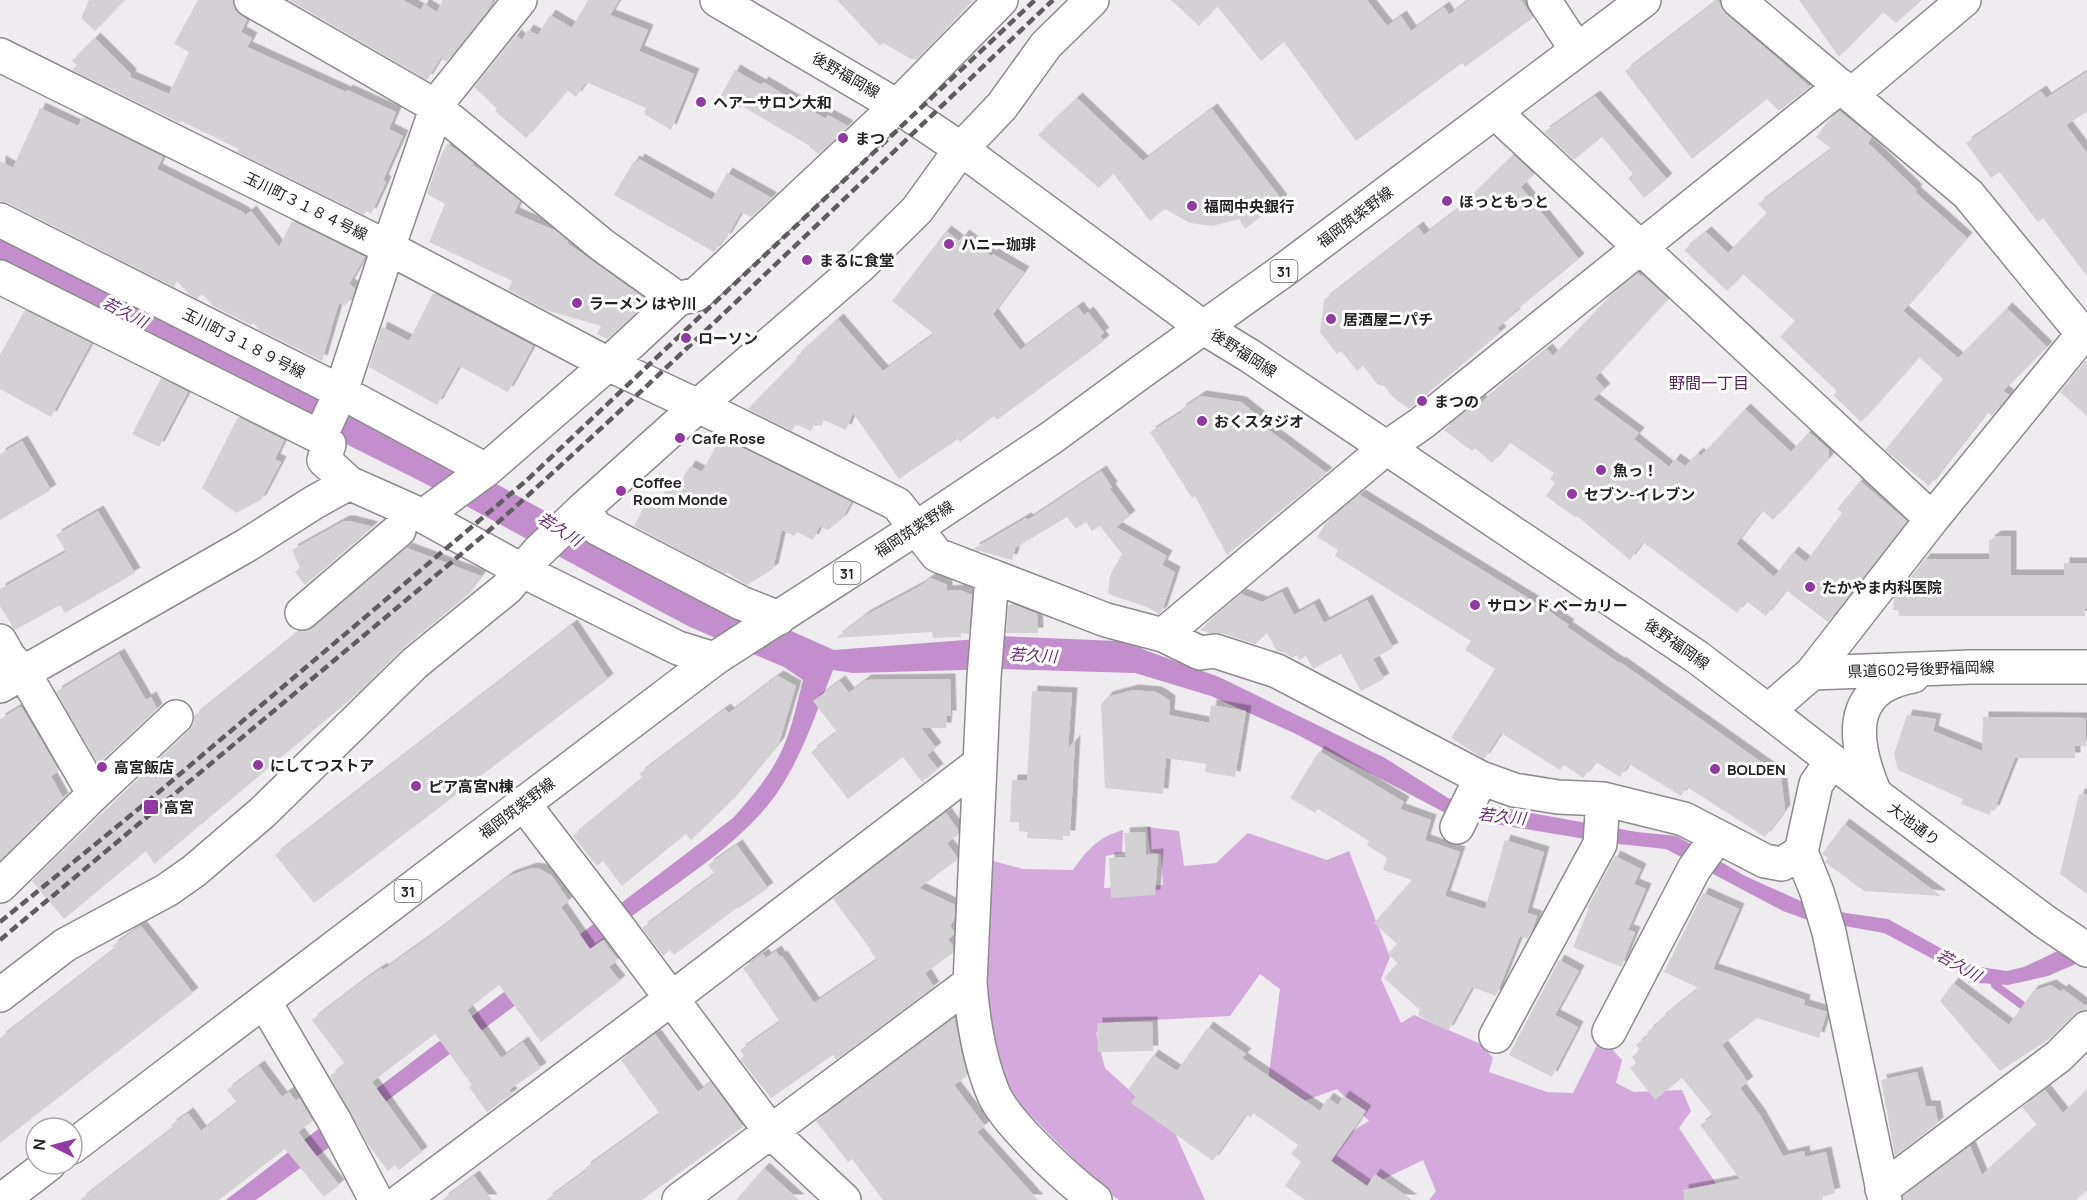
<svg xmlns="http://www.w3.org/2000/svg" width="2087" height="1200" font-family="Manrope,'Noto Sans JP',sans-serif">
<style>
.green{fill:#d3aadb}
.water{fill:#c28ecc}
.lines{fill:none;stroke-linecap:round;stroke-linejoin:round}
.stream{stroke:#c28ecc;stroke-width:8}
.building{fill:#d4d1d4;filter:url(#shadow)}
.minor-casing{stroke:#8d8b8e;stroke-width:36}
.major-casing{stroke:#8d8b8e;stroke-width:36}
.minor{stroke:#fff;stroke-width:33}
.major{stroke:#fff;stroke-width:33}
.rail{stroke:#5e5c5e;stroke-width:4.5;stroke-dasharray:9 4.5;stroke-linecap:butt}
.poi-dot{fill:#9239a4;stroke:#fff;stroke-width:2}
.labels{text-anchor:middle;dominant-baseline:central;stroke-width:6;stroke-linejoin:round;paint-order:stroke}
.shield{fill:#fff;stroke:#666566;stroke-width:1.5}
.shield-label{font-size:14px;font-weight:bold;fill:#242324}
.street-label{font-size:15px;fill:#242324;stroke:#fff}
.poi-label{font-size:15px;font-weight:bold;fill:#242324;stroke:#fff;text-anchor:start}
.water-label{font-size:16px;font-style:italic;fill:#6b2d78;stroke:#fff}
.neighbourhood-label{font-size:16px;fill:#52275b;stroke:#fff}
</style>
<defs>
<filter id="shadow"><feDropShadow dx="5.5" dy="-5.5" stdDeviation="0" flood-color="#0004"/></filter>
</defs>
<rect width="100%" height="100%" fill="#efecf0"/>
<path class="green" d="M1147,827l32,4 5,35 32,-3 32,-30 79,27 22,-9 41,106 -9,22 20,44 13,-8 67,29 12,14 -4,14 58,20 26,1 28,-56 21,23 -6,23 18,9 48,-2 9,21 -12,17 48,72h-298l7,-9 -13,-31 -56,27 -52,-34 54,-32 -32,-32 -33,12 -36,-20 12,-92 -20,-15 -30,42 -116,6 -18,11 9,35 69,63 31,69h-86l-13,-9 -84,-84 -29,-47 -17,-76 7,-126 40,11 50,1c14,-20 25,-33 50,-40l-1,23 -16,3 -2,32 59,-3 -2,-31 -11,-2z"/>
<path class="water" d="M0,228l459,235 125,70 142,69 108,48 144,-11 21,-3 141,6 2,7 77,28 166,81 63,40 189,34 40,4 68,40 60,27 41,10 42,6 85,47 34,5 17,-4 63,-30v22l-39,17 -40,9 -30,-2 -94,-50 -79,-14 -22,-8 -117,-62 -57,-6 -156,-26 -159,-84 -83,-37 -76,-23 -138,-4 -144,4 -20,-3c-16,40 -30,84 -54,120 -34,52 -103,93 -152,130l-17,15 -257,191 -22,20 -75,54h-30l95,-73 25,-15 387,-294c23,-25 44,-51 55,-83 6,-17 10,-36 15,-55l-19,-13 -94,-40 -36,-19 -230,-125 -424,-212z"/>
<g class="lines">
<path class="stream" d="M1995,985l35,26"/>
</g>
<path class="building" d="M89,0h35l-29,31 -14,-13z
M198,0h34l3,10 12,10 -6,12 11,6 -5,9 99,45 1,-2 49,22 -7,17 14,7 -20,44 3,2 -15,32 -5,-3 -2,4 -127,-63 2,-3 -58,-28 -1,2 -108,-53 5,-5 -5,-4 23,-23 36,36 -1,3 39,17 20,-42 -15,-8z
M289,0h114l18,10 3,-6 13,8 6,-12h50l-6,11 -41,51 -5,-5 -14,23z
M588,0h31l-9,15 38,15 -9,21 55,23 -23,56 -27,-16 2,-6 -60,-26 -10,15 -9,-7 -41,48 -31,-27 2,-2 -23,-22 42,-52 6,5 6,-10 10,5 12,-20 22,13z
M837,0h136l-56,59h-6l-28,-16 -3,3z
M1171,0h196l20,26 14,-10 10,15 33,-24 5,8 20,-15h52l12,18 -68,49 -3,-4 -106,78 -72,-99 -23,19 -44,-55 -18,20z
M1718,0l8,14 84,73 -31,24 -12,-12 -75,60 -67,-88z
M1799,0h123l-26,23 -13,-11 -44,45z
M735,70l26,15 2,-3 63,37 2,-4 20,11 -29,28 -10,-7 1,-1 -68,-40 -1,2 -21,-11z
M2087,72v40l-21,13 21,28v123l-44,-58 -5,4 -38,-50 -9,6 -25,-35 75,-52 5,7z
M1595,96l72,83 -23,19 -16,-20 5,-4 -31,-37 -28,23 -30,-28z
M1077,98l66,63 69,-52 70,91 -37,29 -6,-10 -27,7 -22,-3 -25,-14 -15,12 -37,-48 -14,15 -61,-53z
M40,108l38,18 5,-9 80,40 -6,12 86,43 3,3 5,-4 28,36 13,-26 73,36 -16,27 6,4 -2,7 -8,11 -6,-3 -17,58 -62,-31 -7,-7 -2,2 -38,-19 -11,-12 -5,5 -7,-4 -13,-14 -3,6 -166,-84 -8,-2v-40l13,7z
M1839,111l33,26 -4,6 49,47 -2,2 52,46 -64,73 55,47 49,-50 40,39 -44,44 6,4 -17,21 -5,-4 -58,74 -44,-36 58,-71 -24,-22 -58,65 -28,-27 4,-4 -57,-54 15,-16 -52,-47 -16,17 -43,-41 22,-18 22,21 39,-40 -9,-9 74,-55 -16,-12 13,-17z
M447,144l11,7 15,12 -1,2 10,6 38,30 -6,12 42,18 12,10 -1,2 81,58 -9,9 -3,-2 -3,8 -26,23 -10,-5 4,-8 -55,-16 -38,-20 4,-9 -83,-39 16,-38 -18,-10 11,-32z
M1513,155l21,19 -13,13 58,72 -65,53 1,2 -18,14 4,4 -92,77 -16,-12 -9,-11 -6,-1 -15,-19 -6,5 -16,-20 -4,3 -17,-22 4,-32 94,-73 6,8 34,-26z
M639,159l73,41 15,-27 45,25 -21,19 -10,-5 -15,27 -2,-1 -10,14 -100,-57 20,-34 3,2z
M946,231l13,10 5,-6 27,21 2,-2 31,18 -31,42 27,36 58,-43 6,8 4,-3 16,21 -4,3 4,5 -107,79 -3,-4 -34,26 -2,-3 -59,40 -46,-66 -7,17 -22,-10 -3,6 -6,-3 -4,8 -15,-7 -4,7 -44,-22 49,-50 -1,-2 42,-38 45,52 51,-37 -42,-33z
M1638,273l3,3 1,-1 26,24 -73,79 10,11 -12,10 46,34 -5,6 35,28 6,-8 10,7 13,-13 3,3 44,-47 46,43 18,-20 20,18v8l-56,62 -11,-10 -26,34 38,33 19,-25 13,10 36,-49 -5,-4 23,-28 47,40 -79,101 -42,-32 -20,26 -20,-15 -9,12 -94,-71 -13,18 -53,-44 -1,2 -30,-22 9,-13 -5,-4 4,-6 -45,-31 -17,21 -17,-15 -3,3 -28,-21 36,-30 2,2 65,-53 6,7 58,-61z
M433,293l100,53 -25,46 -49,-26 -22,39 -68,-38 13,-40 27,14z
M25,310l66,33 -40,74 -51,-28v-34z
M2087,359v57l-27,-24z
M161,378l27,14 -29,55 -27,-13z
M1201,396l40,6 24,19 -3,4 65,48 -100,82 -32,-59 -3,2 -42,-66 32,-20 -2,-2z
M238,417l46,23 -9,19 6,3 -20,38 -25,13 -34,-25z
M721,437l130,65 -9,17 -14,11 -8,-4 -7,14 -16,-8 -3,4 -12,-6 -9,39 -26,16 -21,-13 -1,2 -91,-48 13,-25 10,4 13,-23 8,4 12,-20 12,6z
M22,441l29,49 -51,30v-66z
M1101,471l11,16 -2,2 20,27 -14,11 51,29 -5,9 13,7 -13,39 -3,3 -12,-7 -39,-13 2,-19 12,-21 -22,-28 -8,5 -6,-9 -10,7 -9,-12 -52,31 -3,12 -39,-11 53,-31 2,2z
M1360,495l186,114 23,16 -2,2 52,36 1,-1 161,114 4,34 -20,27 -78,-50 -6,9 -52,-32 -9,13 -24,-15 -13,16 -19,-13 -4,5 -59,-37 -17,26 -33,-21 44,-69 -30,-19 6,-9 -136,-85 3,-6 -21,-13 9,-14z
M98,511l37,62 -70,40 -5,-8 -45,25 -15,-24v-17l66,-37 -10,-17z
M344,521h6l23,6 -68,58 -10,-13 5,-4 -8,-18z
M1996,536h15v39h53v-12h23v46h-2v7h-186l-1,-6h-5l1,-12 31,-39h64v-18z
M407,548l74,28 -19,24 -59,48 -45,45 -204,171 -8,-13 -82,68 -32,-38 157,-150 5,-8v-7l106,-85h6l8,-4z
M931,578l16,7v6l13,-1 12,5 -3,39 -8,-1v4l-28,1 -1,-6 -96,6 30,-23 54,-29z
M1282,592l12,23 20,-11 10,19 43,-23 26,48 -20,11 11,20 -23,12 -20,-37 -28,15 -7,-13 -7,4 -2,-5 -5,3 -6,-5 -9,-2 -10,-18 -12,11 -34,-11h-12l-9,-3 41,-36 21,8z
M1012,604l25,10 1,19h-32l2,-27z
M572,625l36,54 -294,224 -39,-48z
M119,654l27,46 5,-3 6,12 -59,55 -42,-72z
M778,676l18,10 -17,57 -50,60 -38,37 -5,-6 -64,52 -19,-25 -6,5 -24,-30 70,-58 -4,-4 86,-65 4,4z
M950,679l1,37h-4l-1,12h-25l15,20 -9,7 11,14 -16,13 -19,-25 -55,42 -37,-47 26,-20 -24,-31 27,-20 9,12 17,-13z
M1133,690l23,2 7,4 7,5 -1,14 40,8 2,-18 35,6 -11,66 -30,-5 1,-8 -40,-6 -3,36 -58,-6 -4,-83 6,-8z
M1032,691l40,2 -4,56 7,-9 -5,96h-7v4l-36,-2 1,-6 -9,-1v-9h-9l2,-42h15z
M20,707l2,1 37,63 -8,5 12,22 -63,62v-141z
M1907,715l29,4 -3,12 49,20 1,-34 103,1v28h-11v12h-60l-21,53 -3,-1 -1,5 -29,-11 2,-5 -65,-29 -4,-16z
M1319,751l85,51 -4,7 31,11 -6,20 35,12 -15,44 40,13 20,-69 39,12 -17,61 10,3 -5,15 -5,8 -7,-3 -24,60 -24,-9 -24,44 -30,-16 2,-5 -36,-32 14,-15 -10,-9 9,-10 -23,-21 38,-43 -29,-10 4,-12 -20,-13 2,-4 -51,-32 -3,4 -25,-15z
M2079,794l8,1v99l-27,-20z
M946,813l12,17v5l-11,8 10,14v3l-38,28 34,16 2,2 -1,13 -4,7 4,6 -1,3 -5,4 5,7v7l-28,20 9,14 -98,73 -3,-5 -62,43 -31,-39 4,-3 -4,-6 40,-28 -37,-54 20,-14 3,4 10,-7 4,6 2,-1 32,47 63,-43 -7,-9 1,-1 -38,-51z
M1844,824l97,72 -77,-5 -39,-29 3,-4 -6,-4z
M1145,832l1,23 12,-1 -3,41 -44,3 -2,-40 17,-1 -2,-24z
M737,845l31,43 -29,20 -1,-1 -64,48 -4,-5 -7,6 -21,-28 73,-54 -7,-9z
M1615,856l26,13 -7,15 12,5 -18,41 7,2 -14,35 -48,-20 16,-39h-2z
M532,868l8,1 12,7 17,25 -8,6 29,42 13,-9 15,20 -9,7 11,14 -79,61 -42,-57 -32,25 34,48 22,-16 18,26 -32,22 3,4 -25,18 -18,-25 3,-2 -37,-51 -63,48 50,70 -23,18 -4,-5 -7,6 -21,-28 -37,-67 15,-12 -33,-44 51,-39 19,-13 1,2 49,-35 77,-59z
M1703,893l36,16 -26,60 92,31 -1,5 23,7 -8,26 -62,-20 -35,27 26,37 -8,6 20,27 23,41 21,-5 1,6 21,-5 9,41 -13,4 1,3h-139l-1,-10 57,-11 -40,-54 13,-9 -31,-38 -27,22 -25,-32 6,-5 -4,-6 8,-7 -4,-5 13,-10 -2,-3 14,-11 -1,-2 39,-31 -35,-16z
M141,926l52,67 -193,150v-105l115,-89 -3,-3z
M1559,960l20,11 -24,44 23,12 -26,50 -43,-22z
M1953,983l56,42 24,-34 18,-6 10,7 2,-3 24,18v3h-5l-8,4 -26,26 -48,31 -60,-70z
M954,1018l13,58 -13,9 31,41 -8,6 61,68h-155l-31,-41 -4,3 -32,-41z
M1152,1022l1,29 -55,1 -1,-29z
M1208,1027l38,27 -4,4 78,53 8,-13 10,7 6,-9 22,15 -35,50 36,25 8,-12 37,26h-107l-20,-14 16,-24 -10,-8 7,-9 -45,-32 -2,5 -5,-4 -33,47 -82,-58 5,-8 -8,-5 25,-35 24,16z
M655,1034l43,58 13,-10 32,45 -101,73h-96l41,-30 -2,-2 75,-54 -39,-54z
M259,1066l23,31 7,-5 7,9 3,-3 14,23 -15,11 41,53 -15,12 -39,-48 -66,51h-139l93,-72 -2,-3 17,-12 13,18 36,-28 -10,-13z
M1917,1072l9,34h9l3,17 -43,33 -14,-76z
M2045,1090l18,23 24,-23v100l-11,10h-173v-4l67,-50 12,29 55,-50 -15,-18z
M764,1168l35,32h-63z
M474,1176l18,24h-50z"/>
<g class="lines">
<defs>
<path id="minor" d="M251,0l179,103 172,142 76,54
M1544,0l32,49
M1738,0l230,194 119,145
M0,55l381,189 227,120 124,58 165,82 40,51 169,65 57,15 37,18 15,-2 62,20 204,107 33,12 44,7 45,2 81,20 81,42 17,3 19,-12
M1851,95l113,-95
M1496,113l436,406
M0,220l341,172 145,78
M0,277l320,160 9,7 -5,16 25,23 74,33 100,55 155,77 36,11
M320,437l21,-45 47,-144 44,-127 3,-15 85,-106
M582,510l15,18 144,75 38,15
M423,516l63,-46 122,-106 70,-65 19,-5 200,-188 104,-106
M992,576l-8,101 -14,306c3,38 9,77 24,112 14,30 74,85 101,105
M302,613l97,-83
M1163,635l223,-187 36,-25 419,-337
M0,641l9,16 15,16 70,121
M1812,673l120,-154 151,-185
M0,686l247,-141 66,-42 36,-20
M1768,711l107,83 169,127 43,29
M1832,761l-16,23 -15,68 16,40 12,40 56,268
M523,803l95,124 153,205 73,68
M1457,827l24,-49
M0,886l94,-92 82,-77
M0,995l65,-50 102,-55 27,-19 69,-59 152,-149 92,-75 31,-36 44,-42 116,-104 162,-140 57,-56 44,-61 41,-43 44,-61 46,-45
M264,1001l70,119 42,80
M1609,1032l85,-163 23,-32
M1496,1036l104,-192 3,-45
M1882,1189l177,-133 28,-28
M402,1200l269,-201 309,-236
M679,1200l291,-217"/>
<path id="major" d="M717,0l180,106 64,43 243,179 46,28 447,301 71,54 44,-38 159,-6h116
M1875,794c-21,-50 -31,-106 38,-118
M72,1147l642,-488 201,-130 136,-91 90,-66 143,-102 360,-270
M2,1200l47,-36"/>
</defs>
<use href="#minor" class="minor-casing"/>
<use href="#major" class="major-casing"/>
<use href="#minor" class="minor"/>
<use href="#major" class="major"/>
<path class="rail" d="M0,922l147,-120 380,-322 508,-480
M0,940l484,-405c194,-174 380,-356 569,-535"/>
</g>
<g class="poi-dot">
<circle cx="701" cy="102" r="6"/>
<circle cx="843" cy="138" r="6"/>
<circle cx="1447" cy="201" r="6"/>
<circle cx="1192" cy="206" r="6"/>
<circle cx="949" cy="244" r="6"/>
<circle cx="807" cy="260" r="6"/>
<circle cx="577" cy="303" r="6"/>
<circle cx="1331" cy="319" r="6"/>
<circle cx="686" cy="338" r="6"/>
<circle cx="1422" cy="401" r="6"/>
<circle cx="1202" cy="421" r="6"/>
<circle cx="680" cy="438" r="6"/>
<circle cx="1601" cy="470" r="6"/>
<circle cx="621" cy="491" r="6"/>
<circle cx="1572" cy="494" r="6"/>
<circle cx="1810" cy="587" r="6"/>
<circle cx="1475" cy="605" r="6"/>
<circle cx="258" cy="765" r="6"/>
<circle cx="102" cy="767" r="6"/>
<circle cx="1715" cy="769" r="6"/>
<circle cx="416" cy="786" r="6"/>
<rect x="143" y="799" width="16" height="16" rx="3"/>
</g>
<g class="labels">
<g class="shield">
<rect x="1270.5" y="260" width="27" height="22" rx="4.5"/>
<rect x="833.5" y="562" width="27" height="22" rx="4.5"/>
<rect x="394.5" y="880" width="27" height="22" rx="4.5"/>
</g>
<g class="shield-label">
<text x="1284" y="271">31</text>
<text x="847" y="573">31</text>
<text x="408" y="891">31</text>
</g>
<g class="street-label">
<text transform="translate(846 75) rotate(30)">後野福岡線</text>
<text transform="translate(306 206) rotate(26)">玉川町３１８４号線</text>
<text transform="translate(1355 217) rotate(-37)">福岡筑紫野線</text>
<text transform="translate(244 343) rotate(27)">玉川町３１８９号線</text>
<text transform="translate(1244 353) rotate(33)">後野福岡線</text>
<text transform="translate(914 529) rotate(-33)">福岡筑紫野線</text>
<text transform="translate(1677 644) rotate(35)">後野福岡線</text>
<text transform="translate(1921 669) rotate(-2)">県道602号後野福岡線</text>
<text transform="translate(517 808) rotate(-37)">福岡筑紫野線</text>
<text transform="translate(1914 824) rotate(37)">大池通り</text>
</g>
<g class="poi-label">
<text x="713" y="102">ヘアーサロン大和</text>
<text x="855" y="138">まつ</text>
<text x="1459" y="201">ほっともっと</text>
<text x="1204" y="206">福岡中央銀行</text>
<text x="961" y="244">ハニー珈琲</text>
<text x="819" y="260">まるに食堂</text>
<text x="589" y="303">ラーメン はや川</text>
<text x="1343" y="319">居酒屋ニパチ</text>
<text x="698" y="338">ローソン</text>
<text x="1434" y="401">まつの</text>
<text x="1214" y="421">おくスタジオ</text>
<text x="692" y="438">Cafe Rose</text>
<text x="1613" y="470">魚っ！</text>
<text x="633" y="482">Coffee<tspan x="633" dy="17">Room Monde</tspan></text>
<text x="1584" y="494">セブン-イレブン</text>
<text x="1822" y="587">たかやま内科医院</text>
<text x="1487" y="605">サロン ド ベーカリー</text>
<text x="270" y="765">にしてつストア</text>
<text x="114" y="767">高宮飯店</text>
<text x="1727" y="769">BOLDEN</text>
<text x="428" y="786">ピア高宮N棟</text>
<text x="164" y="807">高宮</text>
</g>
<g class="water-label">
<text transform="translate(125 312) rotate(27)">若久川</text>
<text transform="translate(560 529) rotate(32)">若久川</text>
<text transform="translate(1033 655) rotate(3)">若久川</text>
<text transform="translate(1502 816) rotate(6)">若久川</text>
<text transform="translate(1959 965) rotate(29)">若久川</text>
</g>
<g class="neighbourhood-label">
<text x="1709" y="383">野間一丁目</text>
</g>
</g>
<g transform="translate(54 1146) rotate(276)"><circle r="28" fill="#ffffff" stroke="#a7a7a7" stroke-width="1.5"/>
<path d="M0-4.5L10 22L0 15L-10 22Z" fill="#9239a4"/>
<text y="-9" font-size="16" font-weight="bold" text-anchor="middle" fill="#242324">N</text>
</g>
</svg>
